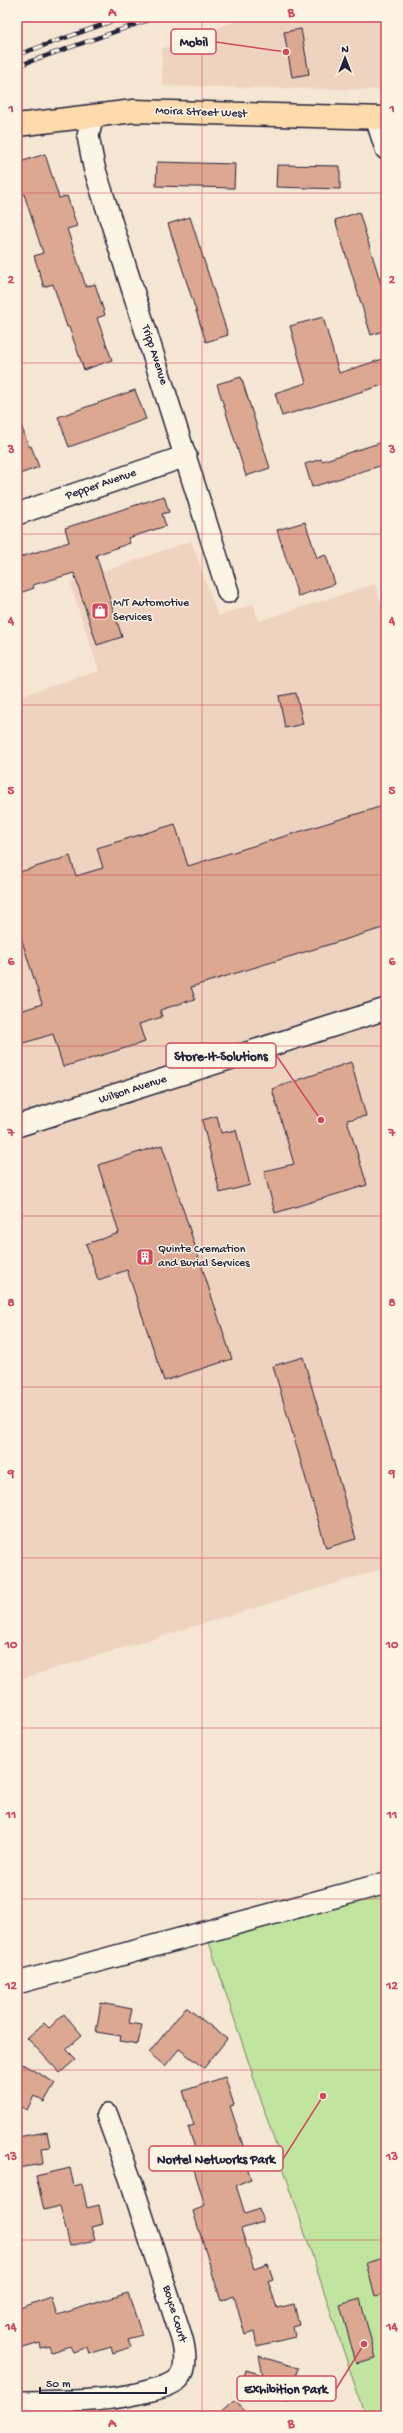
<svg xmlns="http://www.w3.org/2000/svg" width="403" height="2433" font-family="'Gochi Hand',sans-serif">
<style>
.built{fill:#eed3c0}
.green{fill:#c1e59f;stroke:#72846d}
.building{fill:#dda892;stroke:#22223b}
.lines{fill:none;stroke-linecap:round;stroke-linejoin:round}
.minor-casing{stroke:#22223b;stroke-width:24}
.major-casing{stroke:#22223b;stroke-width:25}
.minor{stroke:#fcf5e5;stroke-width:21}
.major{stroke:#fedbac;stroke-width:22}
.rail-casing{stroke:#22223b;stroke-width:4.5}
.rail{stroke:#fcf5e5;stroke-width:3;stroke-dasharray:9;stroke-linecap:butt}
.grid{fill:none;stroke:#d1495b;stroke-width:1;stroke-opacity:0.55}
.labels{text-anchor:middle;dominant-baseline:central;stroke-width:3;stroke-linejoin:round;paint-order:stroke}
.street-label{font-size:12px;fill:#22223b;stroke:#fcf5e5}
.poi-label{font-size:12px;fill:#22223b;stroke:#fcf5e5;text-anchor:start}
.leader{fill:none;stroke:#d1495b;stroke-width:1.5}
.callout-dot{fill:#d1495b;stroke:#fcf5e5;stroke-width:1.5}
.callout{fill:#fcf5e5;stroke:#d1495b;stroke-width:1.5}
.callout-label{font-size:13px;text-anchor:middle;font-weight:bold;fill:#22223b}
.neatline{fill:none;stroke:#d1495b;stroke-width:1.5}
.grid-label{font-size:13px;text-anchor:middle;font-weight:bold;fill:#d1495b}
</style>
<rect width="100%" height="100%" fill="#f6e6d4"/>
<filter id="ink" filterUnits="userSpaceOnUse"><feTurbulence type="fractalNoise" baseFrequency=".025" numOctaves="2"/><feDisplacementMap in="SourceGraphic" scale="8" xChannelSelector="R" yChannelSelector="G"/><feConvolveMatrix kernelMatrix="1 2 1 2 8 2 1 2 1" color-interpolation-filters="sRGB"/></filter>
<g filter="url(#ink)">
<path class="built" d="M247,17h139v73l-224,-4v-37z
M191,541l27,75 35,-12 6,17 116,-37 11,36v948l-369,112v-983l82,-26 -29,-88z"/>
<path class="green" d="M386,1893v523h-21l-156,-474z"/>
<path class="building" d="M301,29l8,45 -17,3 -8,-45z
M45,154l14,44 8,-2 10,30 -10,3 19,58 9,-3 10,31 -8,3 15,42 -28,10 -15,-43h-2l-14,-43 -9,3 -10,-31 9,-3 -19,-59 -7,3v-34z
M157,162l78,2 -1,24 -78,-2z
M277,165l63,1v23l-64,-2z
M359,212l27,88v30l-15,5 -36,-115z
M190,217l38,118 -22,7 -38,-118z
M323,317l16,56 47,-15v26l-104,32 -7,-23 31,-10 -16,-57z
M241,377l29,91 -24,8 -29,-92z
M135,390l11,29 -77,28 -11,-30z
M17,420h2l10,27 2,-1 8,21 -22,8z
M386,441v23l-74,23 -7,-23 16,-5 1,2z
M164,496l5,16 -7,2 4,12 -38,12 2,5 -34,12 26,82 -25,8 -23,-72 -41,12 1,3 -17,6v-36l52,-16 -4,-14z
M305,522l12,36 9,-3 9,29 -37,12 -21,-66z
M296,693l7,31 -18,4 -6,-32z
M386,805v122l-195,60 4,12 -35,11 2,7 -23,7 6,18 -82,25 -10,-33 -36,11v-33l25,-8 -25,-79v-52l53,-17 6,20 27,-8 -6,-20 78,-24 13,42z
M351,1062l15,54 -19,4 20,65 -92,28 -11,-42 30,-7 -22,-75z
M217,1116l4,17 15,-3 14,55 -30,8 -18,-73z
M162,1145l70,214 -68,22 -37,-111 -29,10 -12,-36 33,-11 -21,-68z
M303,1357l53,182 -30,9 -53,-182z
M101,2003l31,6 -3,14 13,2 -4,19 -18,-3 1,-5 -25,-4z
M186,2007l41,32 -23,29 -25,-19 -14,17 -16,-13z
M64,2014l18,21 -16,14 10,10 -16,14 -33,-35 17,-15 5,5z
M17,2061l38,22 -11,19 -10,-6 -7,14 -10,-5z
M225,2077l9,28 -4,1 20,61h-3l4,12 -15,6 9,29 14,-5 4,13 -22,7 13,40 14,-5 5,15 -5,2 9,27 17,-4 5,21 -6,2 2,10 -38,9 -3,-14 -9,3 -11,-39 -13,5 -28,-90 12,-5 -12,-40 7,-3 -12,-36 6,-2 -11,-34z
M47,2132l3,15 -9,1 2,16 -26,4v-31z
M70,2168l4,18 8,-2 5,24 12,-3 4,19 -12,3 4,13 -25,6 -10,-40 -16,4 -8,-34z
M386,2257v36l-11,3 -9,-33z
M128,2293l14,42 -14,4 3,8 -18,6 -2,-6 -22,7 -2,-7 -14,5 -3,-6 -19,6 -2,-6 -8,2 -1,-5 -23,7v-41l34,-12 6,18z
M360,2299l16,59 -20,5 -16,-58z
M259,2356l39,12 -10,33 -47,-14 5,-17 17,5z
M235,2401l13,15h-32z"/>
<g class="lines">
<defs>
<path id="minor" d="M93,116l-5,20 6,31 134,425
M376,118l10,31
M17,514l169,-58
M17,1126l369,-117
M17,1983l369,-100
M17,2402c46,-1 90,1 135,-12 8,-2 18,-4 25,-10 11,-9 8,-29 5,-41l-51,-158 -24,-66"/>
<path id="major" d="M17,125l117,-14 252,7"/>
</defs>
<use href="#minor" class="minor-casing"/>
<use href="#major" class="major-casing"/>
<use href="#minor" class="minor"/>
<use href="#major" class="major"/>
<defs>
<path id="rail" d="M17,55l107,-38
M17,66l140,-49"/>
</defs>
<use href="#rail" class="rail-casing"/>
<use href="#rail" class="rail"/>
</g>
</g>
<path class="grid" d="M202,17v2399M17,193h369M17,363h369M17,534h369M17,705h369M17,875h369M17,1046h369M17,1216h369M17,1387h369M17,1558h369M17,1728h369M17,1899h369M17,2070h369M17,2240h369"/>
<defs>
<symbol id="shop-square" viewBox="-11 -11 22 22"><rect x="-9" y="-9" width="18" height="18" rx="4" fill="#d1495b" stroke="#fcf5e5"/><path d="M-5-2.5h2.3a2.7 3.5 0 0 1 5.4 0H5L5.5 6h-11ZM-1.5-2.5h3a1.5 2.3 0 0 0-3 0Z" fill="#fff"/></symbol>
<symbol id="building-square" viewBox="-11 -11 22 22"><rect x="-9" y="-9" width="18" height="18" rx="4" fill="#d1495b" stroke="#fcf5e5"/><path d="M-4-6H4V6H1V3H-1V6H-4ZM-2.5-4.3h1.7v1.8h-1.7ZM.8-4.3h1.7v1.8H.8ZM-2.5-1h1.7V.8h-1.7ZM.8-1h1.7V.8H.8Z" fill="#fff"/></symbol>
</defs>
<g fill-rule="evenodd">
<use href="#shop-square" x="90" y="601" width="20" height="20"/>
<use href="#building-square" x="135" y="1247" width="20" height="20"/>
</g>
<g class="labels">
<g class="street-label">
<text transform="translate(201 113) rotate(2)">Moira Street West</text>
<text transform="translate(154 355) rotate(72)">Tripp Avenue</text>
<text transform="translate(101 485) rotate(-19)">Pepper Avenue</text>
<text transform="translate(133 1090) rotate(-18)">Wilson Avenue</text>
<text transform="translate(174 2314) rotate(73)">Boyce Court</text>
</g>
<g class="poi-label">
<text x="113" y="604">M/T Automotive<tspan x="113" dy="14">Services</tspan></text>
<text x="158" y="1250">Quinte Cremation<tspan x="158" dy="14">and Burial Services</tspan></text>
</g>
</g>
<path class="leader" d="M286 52L216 42M321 1120L276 1055M323 2096L283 2159M364 2344L336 2389"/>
<g class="callout-dot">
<circle cx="286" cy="52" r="4"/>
<circle cx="321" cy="1120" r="4"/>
<circle cx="323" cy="2096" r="4"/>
<circle cx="364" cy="2344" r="4"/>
</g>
<g class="callout">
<rect x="171" y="29" width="45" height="25" rx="4"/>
<rect x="166" y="1043" width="110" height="25" rx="4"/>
<rect x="149" y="2146" width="134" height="25" rx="4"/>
<rect x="237" y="2376" width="99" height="25" rx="4"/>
</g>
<g class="callout-label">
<text x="194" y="46">Mobil</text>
<text x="221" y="1060">Store-It-Solutions</text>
<text x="216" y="2163">Nortel Networks Park</text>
<text x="286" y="2393">Exhibition Park</text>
</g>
<rect width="403" height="2433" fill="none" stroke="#fcf5e5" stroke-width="44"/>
<g transform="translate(345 58)" stroke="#fcf5e5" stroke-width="3" paint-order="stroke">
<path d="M0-3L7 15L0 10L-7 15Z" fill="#22223b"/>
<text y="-6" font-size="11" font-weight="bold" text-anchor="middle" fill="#22223b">N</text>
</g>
<path d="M40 2387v6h126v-6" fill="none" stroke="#22223b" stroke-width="2"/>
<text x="46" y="2387" font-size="12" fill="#22223b" stroke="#fcf5e5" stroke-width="3" paint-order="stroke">50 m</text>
<rect x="22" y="22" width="359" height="2389" class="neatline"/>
<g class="grid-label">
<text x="112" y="16">A</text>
<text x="291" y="16">B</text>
<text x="11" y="112">1</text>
<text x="392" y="112">1</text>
<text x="11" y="283">2</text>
<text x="392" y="283">2</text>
<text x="11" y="453">3</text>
<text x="392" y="453">3</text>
<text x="11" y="624">4</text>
<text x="392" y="624">4</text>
<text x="11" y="794">5</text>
<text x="392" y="794">5</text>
<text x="11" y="965">6</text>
<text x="392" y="965">6</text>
<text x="11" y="1136">7</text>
<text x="392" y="1136">7</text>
<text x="11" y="1306">8</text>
<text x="392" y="1306">8</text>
<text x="11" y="1477">9</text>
<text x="392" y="1477">9</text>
<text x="11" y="1648">10</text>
<text x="392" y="1648">10</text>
<text x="11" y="1818">11</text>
<text x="392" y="1818">11</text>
<text x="11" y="1989">12</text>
<text x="392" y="1989">12</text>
<text x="11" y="2160">13</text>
<text x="392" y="2160">13</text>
<text x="11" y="2330">14</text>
<text x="392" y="2330">14</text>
<text x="112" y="2427">A</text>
<text x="291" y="2427">B</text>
</g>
</svg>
